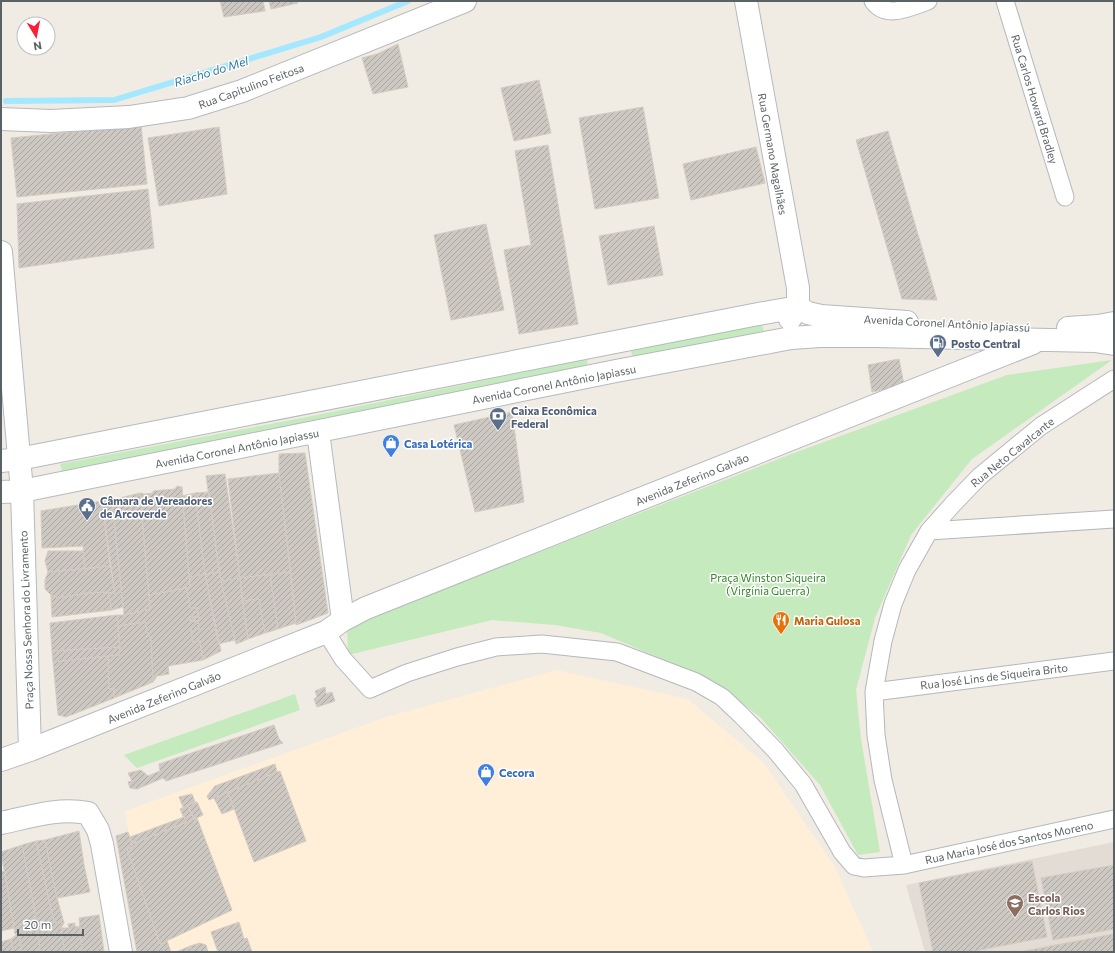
<svg xmlns="http://www.w3.org/2000/svg" width="1115" height="953" font-family="Commissioner,sans-serif">
<style>
.commercial{fill:#ffefd9}
.education{fill:#e2dcd4}
.park{fill:#c5eabd}
.lines{fill:none;stroke-linecap:round;stroke-linejoin:round}
.stream{stroke:#a4e8ff;stroke-width:6}
.building{fill:url(#building-hatch);stroke:#d5cbc1}
.street-casing{stroke:#b4b8bc;stroke-width:19}
.secondary-casing{stroke:#b5babf;stroke-width:24}
.street{stroke:#fff;stroke-width:17}
.secondary{stroke:#fff;stroke-width:22}
.labels{text-anchor:middle;dominant-baseline:central;stroke-width:3;stroke-linejoin:round;paint-order:stroke}
.street-label{font-size:11px;fill:#5b6266;stroke:#fff}
.service-label{font-size:11px;font-weight:bold;fill:#4e5e75;stroke:#fff;text-anchor:start}
.shop-label{font-size:11px;font-weight:bold;fill:#366cbe;stroke:#fff;text-anchor:start}
.park-label{font-size:11px;fill:#38842c;stroke:#fff}
.food-label{font-size:11px;font-weight:bold;fill:#c56008;stroke:#fff;text-anchor:start}
.education-label{font-size:11px;font-weight:bold;fill:#785e54;stroke:#fff;text-anchor:start}
.water-label{font-size:12px;font-style:italic;fill:#307ba0;stroke:#fff}
</style>
<defs>
<pattern id="building-hatch" width="6" height="6" patternUnits="userSpaceOnUse"><rect width="6" height="6" fill="#cdc8c2"/><path d="M-1 1l2-2M0 6l6-6M5 7l2-2" fill="none" stroke="#a9a6a1"/></pattern>
</defs>
<rect width="100%" height="100%" fill="#f0ebe3"/>
<path class="commercial" d="M557,670l131,29 76,64 71,104 38,85h-724l-24,-141 261,-94z"/>
<path class="education" d="M1114,842v110h-189l-19,-67z"/>
<path class="park" d="M762,323l2,10 -131,27 -2,-10z
M587,359l1,10 -525,104 -3,-9 247,-47z
M1112,360l-140,99 -61,76 -36,83 -19,72 5,49 19,113 -22,3 -38,-70 -59,-67 -48,-37 -112,-48 -46,-8 -63,-5 -144,35 -1,-28 447,-174 213,-78z
M295,694l5,16 -163,58 -13,-13z"/>
<g class="lines">
<path class="stream" d="M6,101l108,-1 207,-63 87,-36"/>
</g>
<path class="building" d="M220,1h43l2,10 -41,6z
M269,1h28l1,2 -27,6z
M398,44l10,43 -35,7 -11,-36 15,-4z
M539,80l12,53 -37,8 -13,-53z
M643,107l16,91 -64,11 -16,-91z
M141,125l6,59 -130,13 -6,-59z
M219,127l8,67 -68,12 -11,-68z
M888,131l49,169 -35,-1 -46,-159z
M548,145l30,179 -59,10 -15,-84 27,-5 -16,-94z
M756,147l9,36 -74,17 -8,-36z
M148,189l6,59 -135,20 -2,-64z
M486,224l18,86 -53,10 -17,-85z
M654,226l9,49 -55,10 -9,-49z
M899,359l5,26 -32,7 -4,-27z
M512,412l12,90 -49,10 -21,-87z
M305,453l23,160 -32,12 -17,-152v-19z
M279,473l12,99 -51,6 -12,-99z
M225,474l15,104 -19,3 -15,-105z
M177,486l5,1 8,100 -41,8 -9,-102 5,1 8,-1v-2l22,-2z
M209,492l10,80 -14,2 -10,-81z
M140,493l10,116 -26,6 -12,-115z
M195,493l10,81 -16,3 -7,-81z
M112,500l11,107 -11,3 -4,-18 7,2 -13,-93z
M102,501l8,65 -25,3 -2,-23 -41,2 -1,-37z
M48,551h35l2,18 -37,3 -3,-11z
M110,566l5,28 -7,-2 -21,1 -30,5 -6,-3 -6,-6v-9l3,-8z
M219,572l16,68 -17,4 -13,-70z
M291,572l5,51 -18,6 -8,-55z
M205,574l16,77 -18,9 -3,-19 -7,1 -2,-11 8,-2 -1,-8h-8l1,-4h8l-2,-9h-7l-3,-20 3,-1 -1,-10z
M270,574l8,55 -13,4 -6,-34 -17,2 -2,-23z
M240,578l8,61 -12,5 -15,-63z
M187,588l3,20h7l2,9h-8l-1,4h8l1,8 -8,2 2,11 7,-1 3,19 -35,6 1,8 -12,2 -4,6 -2,-45 -3,-2 -3,-13 -27,4 -1,-11h7l26,-6 -1,-14z
M108,592l4,18 -60,7 -1,-22 6,3 30,-5z
M259,599l6,34 -17,6 -6,-38z
M117,615l3,32 -68,4 -2,-28z
M145,622l3,13 3,2 2,45 -39,16v-10l-5,1 -1,-33 11,-1 1,-8 -2,-21z
M120,647l-1,8 -66,7 -1,-11z
M108,656l1,33 5,-1v10l-48,19 -8,-2 -5,-53z
M325,687l1,7 6,-2 3,9 -18,6 -3,-8 3,-2 -2,-6z
M274,725l5,14 4,4 -117,38 -3,-3 -26,11 -7,-1 -2,-6 4,-1 -4,-8 13,-3 7,6 12,-5 -1,-7z
M275,764l2,8 -68,28 -2,-4 8,-10z
M280,771l26,70 -52,21 -26,-70z
M228,792l6,17 -12,5 -8,-16z
M192,794l3,8 -12,5 -4,-10z
M197,802l6,13 -9,4 -6,-14z
M188,805l4,10 -8,3 -4,-9z
M192,815l2,4 -62,25 -2,-7 54,-20v1z
M197,818l35,92 -72,34 -33,-95 6,-2 -1,-3z
M79,831l5,34 6,27 -33,6 -12,-58z
M128,832l5,15 -6,2 33,95 7,-3 4,11h-34l-21,-116z
M45,840l12,58 7,25 -10,-1 -5,-20 -13,-61z
M36,841l18,81 -16,6 -16,-83z
M22,845l16,83 -23,6 -14,-82z
M1032,861l15,76 -77,15h-37l-14,-69z
M1114,865v64l-61,11 -12,-62z
M5,871l9,57 -13,3v-59z
M99,915l5,37h-22l-3,-34z
M54,922l10,1 -3,5 4,24h-25l-2,-24z
M239,922l5,17 3,-1 5,14h-34l-7,-20z
M75,923v4l5,-1 2,26h-17l-4,-24h8l-1,-4z
M38,928l2,24h-18l-3,-19z
M19,933l3,19h-9l-2,-13z
M1114,934v18h-95z
M11,939l2,13h-12v-10z
M200,943l6,2 2,7h-16l-2,-6z
M190,946l2,6h-16z"/>
<g class="lines">
<defs>
<path id="street" d="M873,1c13,19 37,6 55,0
M1005,1l60,196
M929,531l185,-12
M326,632l17,27 27,30 37,-16 50,-16 39,-10 46,-3 75,8 79,30 26,15 19,18 34,35 28,34 39,68 12,14 10,2 40,-3 210,-46
M874,692l240,-31
M904,865l-21,-85 -7,-45 -2,-43 9,-51 10,-37 14,-34 22,-39 24,-27 27,-28 61,-50 73,-47"/>
<path id="secondary" d="M746,1l52,287v19l-8,12
M1,119l50,2 78,-4 59,-9 54,-17 223,-90
M1,252l21,239 8,259
M798,307l10,6 13,3 86,6
M1068,328l30,-2 16,-3
M318,432l25,188
M1,461l18,-2 734,-144 45,-8
M1,492l21,-1 594,-120 175,-33 29,-2h56l219,5 19,3
M1,760l29,-10 296,-118 17,-12 23,-12 667,-265
M1,823c28,-6 58,-16 87,-10l10,17 4,14 19,108"/>
</defs>
<use href="#street" class="street-casing"/>
<use href="#secondary" class="secondary-casing"/>
<use href="#street" class="street"/>
<use href="#secondary" class="secondary"/>
</g>
<defs>
<symbol id="fuel-pin" viewBox="-11 -11 22 30"><path d="M0 17L-7.5 6A9.5 9.5 0 1 1 7.5 6Z" fill="#5c6f8a" stroke="#fff"/><path d="M-5.5-6h7V0h2V4h1.3V-2.5L3-4.5l.8-.8L6-3V5H2.5V1h-1V6h-7ZM-4.2-4.7v3.2H.2V-4.7Z" fill="#fff"/></symbol>
<symbol id="bank-pin" viewBox="-11 -11 22 30"><path d="M0 17L-7.5 6A9.5 9.5 0 1 1 7.5 6Z" fill="#5c6f8a" stroke="#fff"/><path d="M-6-4H6V4H-6ZM0-2.3a2.3 2.3 0 1 0 0 4.6a2.3 2.3 0 1 0 0-4.6Z" fill="#fff"/></symbol>
<symbol id="shop-pin" viewBox="-11 -11 22 30"><path d="M0 17L-7.5 6A9.5 9.5 0 1 1 7.5 6Z" fill="#3f7fe0" stroke="#fff"/><path d="M-5-2.5h2.3a2.7 3.5 0 0 1 5.4 0H5L5.5 6h-11ZM-1.5-2.5h3a1.5 2.3 0 0 0-3 0Z" fill="#fff"/></symbol>
<symbol id="civic-pin" viewBox="-11 -11 22 30"><path d="M0 17L-7.5 6A9.5 9.5 0 1 1 7.5 6Z" fill="#5c6f8a" stroke="#fff"/><path d="M-.6-6.5H3V-4.5H.6V-3L4-1V1h2V6H-6V1h2V-1L-.6-3ZM-1.2 2.5V6h2.4V2.5Z" fill="#fff"/></symbol>
<symbol id="restaurant-pin" viewBox="-11 -11 22 30"><path d="M0 17L-7.5 6A9.5 9.5 0 1 1 7.5 6Z" fill="#e8710a" stroke="#fff"/><path d="M-5-6h1v4h1v-4h1v4h1v-4h1v5L-1.5 .5V6h-2V.5L-5-1ZM5-6V6H3V1.5H1.5Q1.5-4 5-6Z" fill="#fff"/></symbol>
<symbol id="school-pin" viewBox="-11 -11 22 30"><path d="M0 17L-7.5 6A9.5 9.5 0 1 1 7.5 6Z" fill="#8d6e63" stroke="#fff"/><path d="M0-5L7-2L0 1L-7-2ZM-4 1L0 2.5L4 1V4Q0 6-4 4Z" fill="#fff"/></symbol>
</defs>
<g fill-rule="evenodd">
<use href="#fuel-pin" x="928" y="333" width="20" height="27"/>
<use href="#bank-pin" x="488" y="406" width="20" height="27"/>
<use href="#shop-pin" x="381" y="433" width="20" height="27"/>
<use href="#civic-pin" x="77" y="496" width="20" height="27"/>
<use href="#restaurant-pin" x="771" y="610" width="20" height="27"/>
<use href="#shop-pin" x="476" y="762" width="20" height="27"/>
<use href="#school-pin" x="1005" y="893" width="20" height="27"/>
</g>
<g class="labels">
<g class="street-label">
<text transform="translate(251 86) rotate(-20)">Rua Capitulino Feitosa</text>
<text transform="translate(1035 99) rotate(73)">Rua Carlos Howard Bradley</text>
<text transform="translate(773 154) rotate(80)">Rua Germano Magalhães</text>
<text transform="translate(947 323) rotate(3)">Avenida Coronel Antônio Japiassú</text>
<text transform="translate(554 384) rotate(-11)">Avenida Coronel Antônio Japiassu</text>
<text transform="translate(237 448) rotate(-11)">Avenida Coronel Antônio Japiassu</text>
<text transform="translate(1012 452) rotate(-39)">Rua Neto Cavalcante</text>
<text transform="translate(692 479) rotate(-22)">Avenida Zeferino Galvão</text>
<text transform="translate(26 620) rotate(-92)">Praça Nossa Senhora do Livramento</text>
<text transform="translate(994 676) rotate(-7)">Rua José Lins de Siqueira Brito</text>
<text transform="translate(164 697) rotate(-22)">Avenida Zeferino Galvão</text>
<text transform="translate(1009 842) rotate(-12)">Rua Maria José dos Santos Moreno</text>
</g>
<g class="service-label">
<text x="951" y="343">Posto Central</text>
<text x="511" y="410">Caixa Econômica<tspan x="511" dy="13">Federal</tspan></text>
<text x="100" y="500">Câmara de Vereadores<tspan x="100" dy="13">de Arcoverde</tspan></text>
</g>
<g class="shop-label">
<text x="404" y="443">Casa Lotérica</text>
<text x="499" y="772">Cecora</text>
</g>
<g class="park-label">
<text x="768" y="577">Praça Winston Siqueira<tspan x="768" dy="13">(Virgínia Guerra)</tspan></text>
</g>
<g class="food-label">
<text x="794" y="620">Maria Gulosa</text>
</g>
<g class="education-label">
<text x="1028" y="897">Escola<tspan x="1028" dy="13">Carlos Rios</tspan></text>
</g>
<g class="water-label">
<text transform="translate(211 71) rotate(-17)">Riacho do Mel</text>
</g>
</g>
<rect width="1115" height="953" fill="none" stroke="#5b6266" stroke-width="4"/>
<g transform="translate(36 36) rotate(170)"><circle r="19" fill="#ffffff" stroke="#bdc0c2"/>
<path d="M0-3L7 15L0 10L-7 15Z" fill="#fa1f36"/>
<text y="-6" font-size="11" font-weight="bold" text-anchor="middle" fill="#5b6266">N</text>
</g>
<path d="M18 929v6h65v-6" fill="none" stroke="#5b6266" stroke-width="2"/>
<text x="24" y="929" font-size="12" fill="#5b6266" stroke="#ffffff" stroke-width="3" paint-order="stroke">20 m</text>
</svg>
